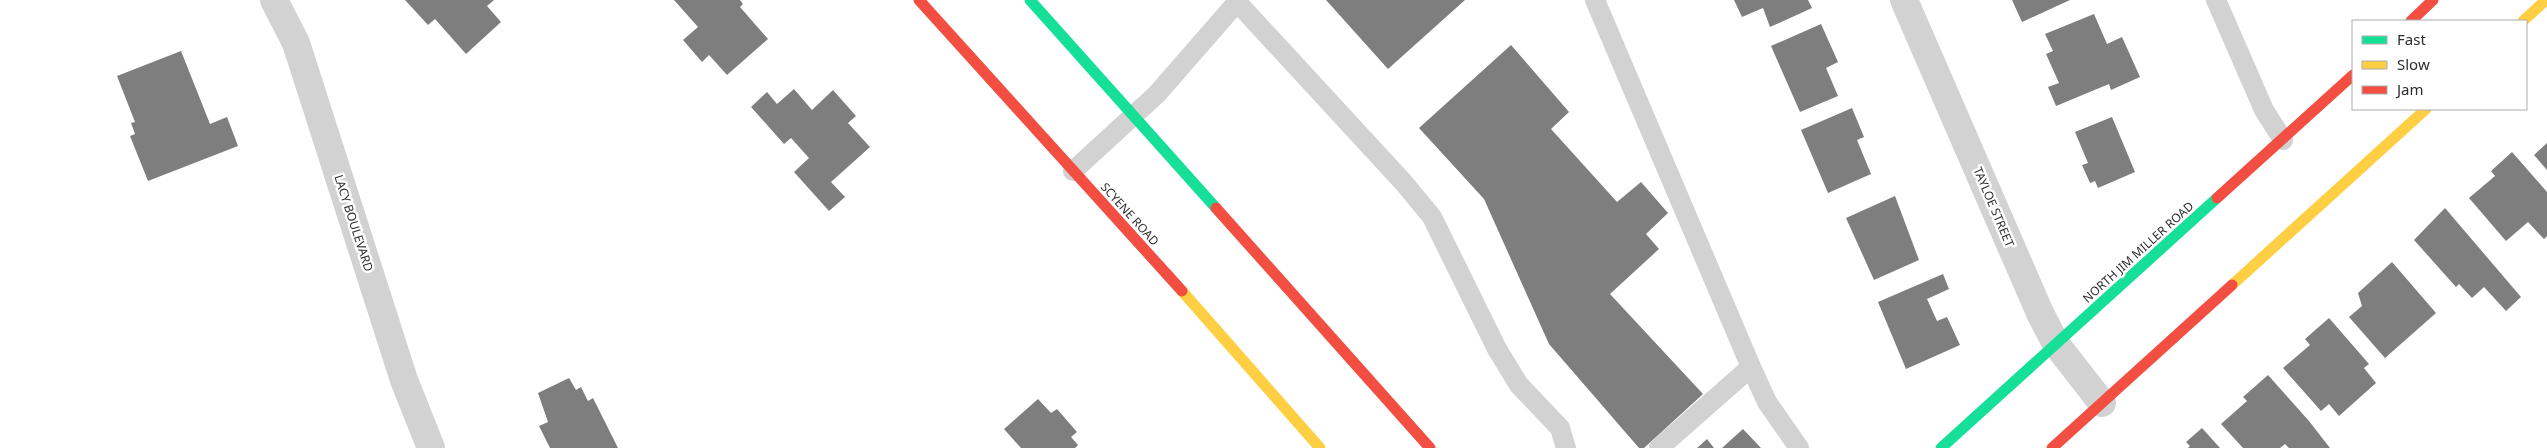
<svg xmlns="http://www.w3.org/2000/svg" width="2547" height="448" font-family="'Noto Sans',sans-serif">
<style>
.building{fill:#7e7e7e}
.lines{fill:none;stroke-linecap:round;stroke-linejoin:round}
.lane{stroke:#d2d2d2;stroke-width:20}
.street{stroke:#d2d2d2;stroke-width:28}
.fast{stroke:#16e098;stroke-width:11}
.slow{stroke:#ffcf43;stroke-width:11}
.jam{stroke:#f24e42;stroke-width:11}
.labels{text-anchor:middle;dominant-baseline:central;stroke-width:5;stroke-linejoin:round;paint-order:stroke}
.street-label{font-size:12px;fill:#2d2d2d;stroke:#fff}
</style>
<rect width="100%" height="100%" fill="#fff"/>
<path class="building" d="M405,0h89l-7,6 14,16 -35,32 -31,-35 -7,6z
M674,0h66l3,4 -3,3 28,32 -41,36 -18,-20 -7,7 -19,-22 15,-13z
M1326,0h139l-77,69z
M1734,0h74l4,8 -42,19 -7,-19 -21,9z
M2012,0h58l-48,22z
M2094,14l13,30 15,-7 18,40 -29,13 -2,-6 -53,22 -8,-19 11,-4 -13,-29 7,-3 -8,-17z
M1821,24l17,38 -12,6 12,28 -38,16 -29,-66z
M1511,45l58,67 -18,17 66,73 24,-20 27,31 -22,21 13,15 -49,45 93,100 -59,54h-5l-90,-104 -65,-145 -65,-71z
M181,51l29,73 17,-7 11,29 -90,35 -18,-45 5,-2 -4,-11 4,-1 -18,-46z
M794,89l18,21 21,-20 23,26 -8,7 22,24 -39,35 14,15 -16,14 -35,-39 15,-14 -18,-20 -7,6 -33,-37 16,-15 10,12z
M1852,108l12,29 -7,3 14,34 -43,19 -27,-63z
M2112,117l23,55 -37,16 -3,-7 -5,2 -8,-18 6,-2 -13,-31z
M2547,143v27l-13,-15z
M2512,152l35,40v44l-3,3 -16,-17 -22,19 -37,-43 26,-22 -4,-5z
M1895,196l24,64 -45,20 -28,-62z
M2445,208l76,89 -15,14 -22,-24 -12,11 -13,-14 -3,3 -42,-47z
M2392,262l44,51 -51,45 -36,-41 13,-11 -4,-13z
M1943,274l6,15 -22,10 10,22 10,-4 13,28 -54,24 -28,-67z
M2329,318l40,46 -5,4 12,15 -37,33 -10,-12 -8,7 -38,-43 27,-23 -5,-6z
M2268,375l41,46 21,27h-41l-4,-4 -5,4h-37l-22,-24 26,-23 -4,-4z
M569,378l7,12 5,-3 7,14 5,-3 25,50h-68l-11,-22 9,-4 -10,-29z
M1038,399l13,14 6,-4 20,23 -6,5 7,8 -3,3h-54l-17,-19z
M2202,428l18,20h-32l2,-2 -4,-4z
M1743,429l18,19h-39z
M1707,439l7,9h-17z"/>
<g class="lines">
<path class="lane" d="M1595,0l156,367 16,35 32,46
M2216,0l48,110 19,30
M1237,2l167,181 28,34 65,132 22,36 41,43 6,20
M1073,171l84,-77 82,-94
M1659,448l92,-81"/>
<path class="street" d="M274,0l22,43 108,337 27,68
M1904,0l136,313 16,31 46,59"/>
<path class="fast" d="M1030,0l186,208
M1941,448l276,-250"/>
<path class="slow" d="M2523,21l23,-21
M2232,285l194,-176
M1182,291l138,157"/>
<path class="jam" d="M919,0l263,291
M2411,21l22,-21
M2217,198l136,-123
M1216,208l214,240
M2052,448l180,-163"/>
</g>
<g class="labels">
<g class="street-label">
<text transform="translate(1994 207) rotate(67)">TAYLOE STREET</text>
<text transform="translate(1130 214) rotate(48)">SCYENE ROAD</text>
<text transform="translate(354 223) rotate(72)">LACY BOULEVARD</text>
<text transform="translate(2138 252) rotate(-42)">NORTH JIM MILLER ROAD</text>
</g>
</g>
<rect x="2352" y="20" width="175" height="90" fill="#ffffff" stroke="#ababab"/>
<rect x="2362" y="36" width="25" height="8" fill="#16e098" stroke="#ababab"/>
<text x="2397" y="45" font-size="15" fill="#2d2d2d">Fast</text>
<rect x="2362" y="61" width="25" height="8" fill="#ffcf43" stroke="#ababab"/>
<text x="2397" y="70" font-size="15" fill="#2d2d2d">Slow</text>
<rect x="2362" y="86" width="25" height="8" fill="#f24e42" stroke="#ababab"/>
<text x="2397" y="95" font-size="15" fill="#2d2d2d">Jam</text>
</svg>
